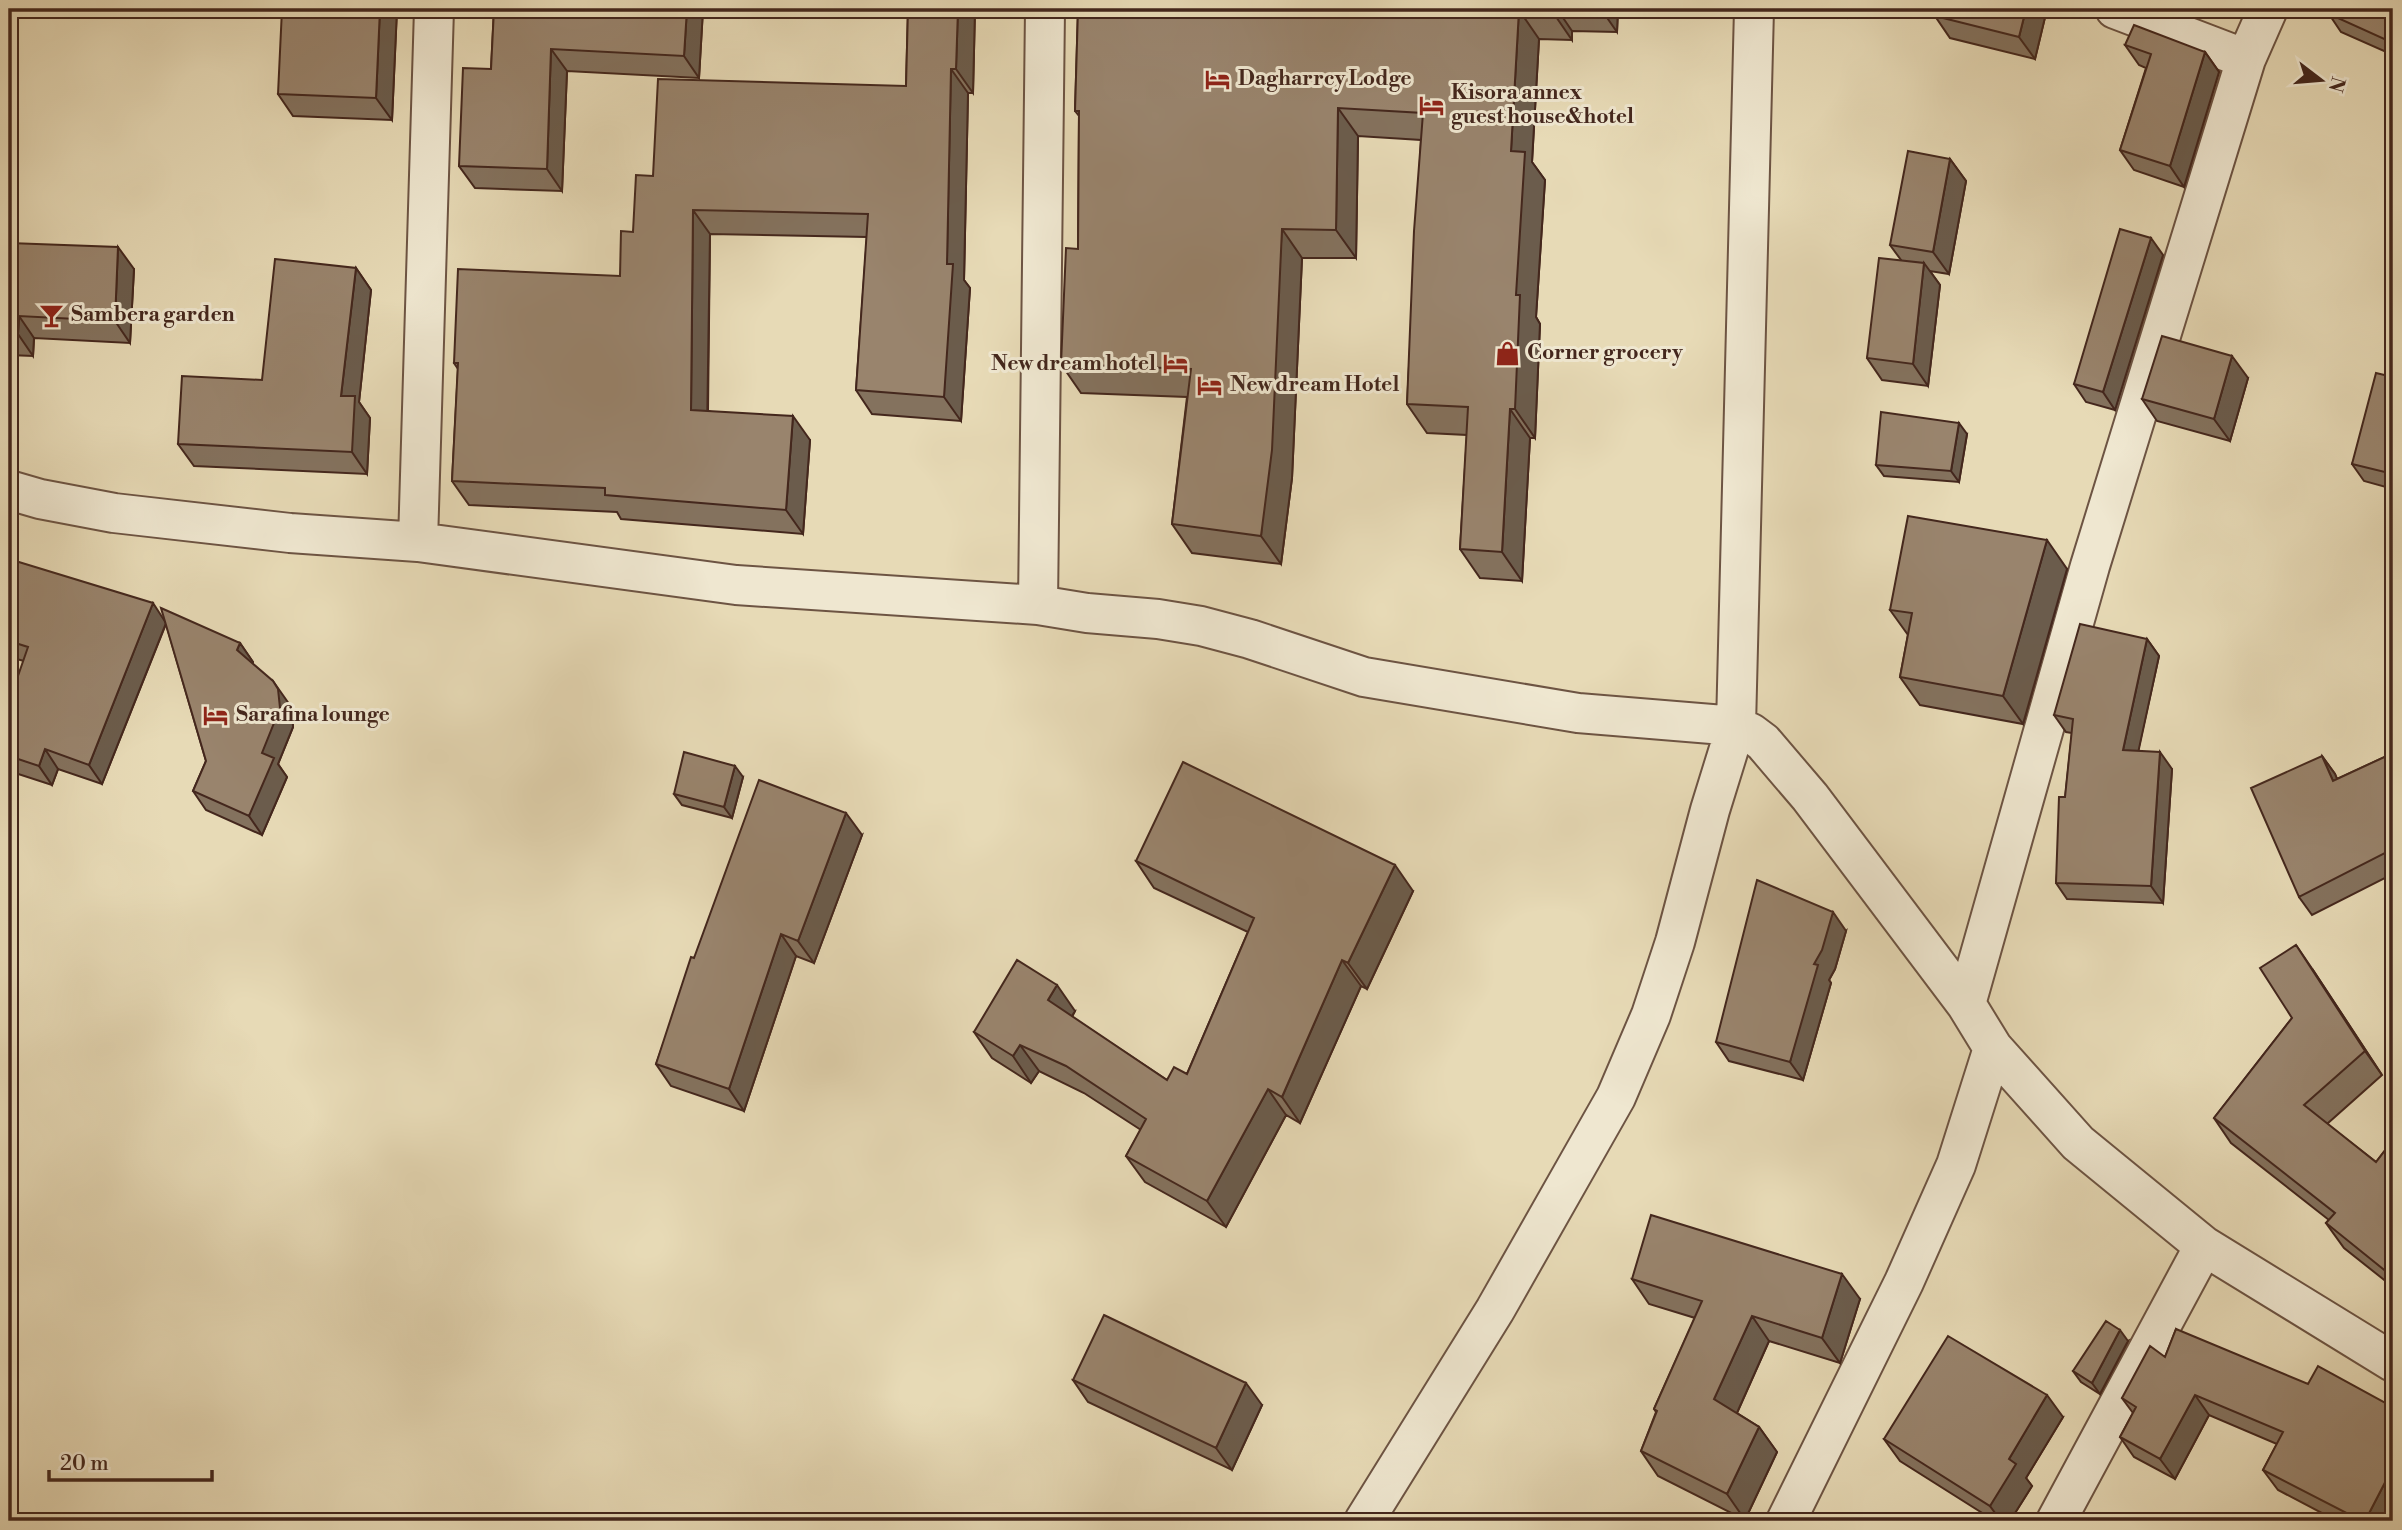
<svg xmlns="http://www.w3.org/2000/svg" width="2402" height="1530" font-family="'Libre Bodoni',serif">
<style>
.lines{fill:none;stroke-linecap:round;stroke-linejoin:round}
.minor-casing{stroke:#6d5443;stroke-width:42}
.minor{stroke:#efe7d0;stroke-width:38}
.wall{fill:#84725e;stroke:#44271d;stroke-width:2}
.shaded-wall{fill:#6b5c4c;stroke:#44271d;stroke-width:2}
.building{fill:#99846d;stroke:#44271d;stroke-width:2}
.labels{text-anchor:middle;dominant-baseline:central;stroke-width:6;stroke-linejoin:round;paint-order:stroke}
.poi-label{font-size:21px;font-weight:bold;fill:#44271d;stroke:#efe7d0;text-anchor:start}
</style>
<rect width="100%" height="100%" fill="#e7dab6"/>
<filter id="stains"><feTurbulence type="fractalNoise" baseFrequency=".00286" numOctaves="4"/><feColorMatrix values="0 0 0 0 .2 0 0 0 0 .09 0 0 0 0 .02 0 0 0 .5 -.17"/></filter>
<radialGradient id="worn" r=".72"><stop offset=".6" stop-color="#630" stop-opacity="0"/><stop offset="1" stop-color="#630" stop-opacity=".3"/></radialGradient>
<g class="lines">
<defs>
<path id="minor" d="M2115,9l131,50
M9,490l31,9 74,14 176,20 128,9 318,43 302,20 49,8 71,6 43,7 49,13 114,38 214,36 158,13 15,7 12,9 47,55 156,207 27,44 85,95 126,103 189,116
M418,542l16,-533
M1038,605l7,-596
M1966,1004l124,-438 156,-507 22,-50
M1364,1521l131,-211 121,-213 35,-82 24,-73 35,-132 26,-84 18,-717
M1786,1521l118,-239 52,-117 37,-117
M2056,1521l148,-275"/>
</defs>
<use href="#minor" class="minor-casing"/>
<use href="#minor" class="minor"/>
</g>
<path class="wall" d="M397,9l-5,111 -99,-4 -15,-22z
M494,9h209l-4,69 -132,-7 -5,120 -87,-3 -16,-22 32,-97z
M908,9h67l-2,84h-5l-4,187 6,8 -9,133 -89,-7 -16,-24 11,-153 -157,-3 -2,177 102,29 -7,94 -182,-15 -4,-7 -148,-7 -17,-24 6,-112 -4,-6 166,-87 13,-44 20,-56 253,-90z
M1076,9h251v1l108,6 1,-7h182l-1,23 -45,-1v9l-33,-1 -7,123 13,18 -9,137 4,7 -5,114h-5l-8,143 -42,-3 -20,-29 7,-114 -40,-2 -20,-29 14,-264 -63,-4 -2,122h-54l-10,220 -11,86 -89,-11 -20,-29 15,-127 -106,-4 -20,-29 17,-115 1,-133 -4,-5 3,-101z
M1822,9h28l-3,8z
M1937,9h110l-12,50 -85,-21 -15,-22z
M2393,9v46l-52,-23 -12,-18z
M2125,45l80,7 14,20 -35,115 -50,-17 -14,-20 26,-82 -7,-3z
M1950,159l16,22 -17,93 -19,-3 10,14 -12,101 -46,-6 -15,-22 34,-98 -11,-15z
M9,243l125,26 -4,74 -96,-5 -1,18 -24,-1z
M2163,255l-48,155 -29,-8 -12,-18z
M356,268l15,22 -12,112 11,16 -3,56 -173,-8 -16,-22 84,-64z
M2393,377v112l-29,-8 -12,-17z
M2248,378l-18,63 -73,-20 -15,-22z
M1967,434l-8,48 -75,-6 -8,-11z
M9,559l156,62 75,22 13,19 -1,2 40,44 1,19 -15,37 9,13 -25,58 -56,-25 -13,-19 13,-30 -40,-137 -64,160 -44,-15 -6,16 -43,-14v-69l15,-41 -15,-4z
M2067,569l-44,155 -103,-19 -20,-28 8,-42 -18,-25z
M2147,639l12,17 -21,95 34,18 -9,134 -96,-4 -11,-16 16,-150 -6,-1 -12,-17z
M2393,753v121l-81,41 -13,-18 23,-141 13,18 2,5z
M743,777l-11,41 -50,-13 -8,-11z
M862,835l-48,128 -18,-7 -52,155 -73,-25 -15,-22 38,-106z
M1136,861l277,30 -46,98 -6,-3 -61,137 -14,-8 -60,112 -81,-45 -19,-26 15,-26 -57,-37 -45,-22 -8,12 -39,-25 -18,-26 101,-21 -3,6 95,63 20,-6 61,-142 -94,-44z
M1846,931l-11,38 -6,11 2,3 -28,97 -74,-19 -13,-19z
M2313,970l69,105 -55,49 49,38 17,-22v147l-49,-39 -18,-25 3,-3 -98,-77 -17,-25 78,-100z
M1632,1279l228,20 -20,64 -71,-22 -32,72 22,14 18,25 -32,68 -87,-44 -17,-25 15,-39 -2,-3 41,-91 -46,-14z
M2176,1329l214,192h-53l-59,-31 -15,-20 14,-26 -68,-29 -34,64 -41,-22 -14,-20 13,-24 -11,-15 43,-41z
M2128,1341l-28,53 -19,-12 -8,-11z
M1073,1380l189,25 -30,65 -144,-68z
M2063,1417l-37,61 6,8 -22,35h-15l-95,-60 -16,-22z"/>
<path class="shaded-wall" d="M380,9h17l-5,111 -16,-22z
M687,9h16l-4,69 -15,-22z
M958,9h17l-2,84 -17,-24z
M1552,9h5l15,22v9l-20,-29z
M1601,9h17l-1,23z
M1842,9h8l-3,8z
M2026,9h21l-12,50 -16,-22z
M1519,10l20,29 -7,123 13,18 -9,137 4,7 -5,114 -20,-29 -4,-258z
M551,49l16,22 -5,120 -15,-22z
M2205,52l14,20 -35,115 -14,-21z
M951,69l17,24 -4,187 6,8 -9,133 -17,-24z
M1338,108l20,28 -2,122 -20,-28z
M1950,159l16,22 -17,93 -16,-22z
M693,210l17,24 -3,200 -16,-24z
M1282,229l20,29 -10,220 -11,86 -20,-28z
M2151,238l12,17 -48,155 -12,-18z
M118,247l16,22 -4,74 -15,-22z
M1924,263l16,22 -12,101 -15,-22z
M356,268l15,22 -12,112 11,16 -3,56 -15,-22 -11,-56z
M19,316l15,22 -1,18 -15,-22z
M2232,356l16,22 -18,63 -16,-22z
M1510,409l20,29 -8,143 -20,-29z
M793,416l17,24 -7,94 -17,-24z
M1959,423l8,11 -8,48 -8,-11z
M2047,540l20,29 -44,155 -20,-28z
M153,603l13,20 -64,161 -13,-19z
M2147,639l12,17 -24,111 -12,-17z
M240,643l13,19 -3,7 -13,-19z
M273,681l19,27 1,19 -15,37 9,13 -25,58 -13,-19z
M45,749l13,20 -6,16 -13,-19z
M2160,752l12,17 -9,134 -12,-17z
M2322,756l13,18 10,25 -12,-18z
M735,766l8,11 -11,41 -8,-11z
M846,813l16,22 -48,128 -16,-22z
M1395,865l18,26 -46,98 -19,-26z
M1833,912l13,19 -11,38 -6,11 2,3 -28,97 -13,-18 24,-98z
M781,934l15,22 -52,155 -15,-22z
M2296,945l17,25 69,105 -17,-24z
M1342,960l19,26 -61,137 -18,-26z
M1057,985l18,26 -9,15 -18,-26z
M1020,1045l19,26 -8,12 -18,-27z
M1268,1089l18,26 -60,112 -19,-26z
M1842,1274l18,25 -20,64 -18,-25z
M1752,1316l17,25 -37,83 -18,-25z
M2120,1330l8,11 -28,53 -8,-11z
M1246,1383l16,22 -30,65 -16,-22z
M2047,1395l16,22 -37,61 6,8 -22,35h-9l-11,-15 19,-47z
M2195,1395l14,20 -34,64 -15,-20z
M1759,1427l18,25 -32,68 -18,-26z
M2393,1467v47l-3,7h-25z"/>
<path class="building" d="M282,9h98l-4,89 -98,-4z
M494,9h193l-3,47 -133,-7 -4,120 -88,-3 4,-98 28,1z
M908,9h50l-2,60h-5l-4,195h6l-9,133 -88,-7 12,-176 -175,-4 -2,200 102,6 -7,94 -181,-15v-7l-153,-7 6,-118h-4l4,-94 162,7 1,-45 12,1 3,-57 17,1 5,-97 248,7z
M1078,9h230l127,7 1,-7h116v2l-33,-1 -8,141 14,1 -9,143h4l-5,114h-5l-8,143 -42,-3 8,-142 -61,-3 7,-173 9,-118 -85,-5 -2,122 -54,-1 -10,221 -11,86 -89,-12 19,-155 -130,-5 5,-116 12,1 1,-138h-4z
M1937,9h89l-7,28 -84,-21z
M2331,9h62v34l-64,-29z
M2134,25l71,27 -35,114 -50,-16 31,-96 -26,-9z
M1908,151l42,8 -17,93 -43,-7z
M2120,229l31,9 -48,154 -29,-8z
M9,243l109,4 -3,74 -96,-5 -1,18h-9z
M1879,258l45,5 -11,101 -46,-6z
M275,259l81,9 -15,128h14l-3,56 -174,-8 4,-68 80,4z
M2162,336l70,20 -18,63 -72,-20z
M2376,373l17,4v97l-41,-10z
M1881,412l78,11 -8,48 -75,-6z
M1908,516l139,24 -44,156 -103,-19 12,-64 -22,-3z
M9,559l144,44 -64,162 -44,-16 -6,17 -30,-10v-54l19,-55 -19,-6z
M161,608l79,35 -3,7 36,31 5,8 2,19 -18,45 12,5 -25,58 -56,-25 13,-30z
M2080,624l67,15 -24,111 37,2 -9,134 -95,-3 3,-86h6l8,-78 -19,-4z
M684,752l51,14 -11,41 -50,-13z
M2393,753v96l-94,48 -48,-109 71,-32 11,25z
M1183,762l212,103 -47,98 -6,-3 -60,137 -14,-8 -61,112 -81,-45 20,-37 -80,-53 -46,-21 -7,11 -39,-24 43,-72 40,25 -9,15 119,80 7,-13 13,7 67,-156 -118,-57z
M759,780l87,33 -48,128 -17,-7 -52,155 -73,-25 35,-107 3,1z
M1757,880l76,32 -11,38 -8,14 4,1 -28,97 -74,-20z
M2296,945l69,106 -61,54 72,57 17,-22v137l-67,-54 9,-10 -121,-95 78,-100 -32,-50z
M1651,1215l191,59 -20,64 -70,-22 -38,83 45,28 -32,67 -86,-43 16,-40 -3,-2 48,-108 -70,-22z
M1104,1315l142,68 -30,65 -143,-68z
M2106,1321l14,9 -28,53 -19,-12z
M2176,1329l132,55 10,-18 75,41v60l-28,54h-3l-99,-51 20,-38 -88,-37 -35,64 -40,-22 16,-30 -14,-9 28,-52 15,11z
M1948,1336l99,59 -38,64 7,5 -26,42 -106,-67z"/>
<defs>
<symbol id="hotel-bare" viewBox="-9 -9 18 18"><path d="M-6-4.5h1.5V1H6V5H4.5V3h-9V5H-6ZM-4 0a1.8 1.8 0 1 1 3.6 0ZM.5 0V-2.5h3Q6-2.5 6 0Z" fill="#8f2418" stroke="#efe7d0" stroke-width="2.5" paint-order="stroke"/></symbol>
<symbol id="bar-bare" viewBox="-9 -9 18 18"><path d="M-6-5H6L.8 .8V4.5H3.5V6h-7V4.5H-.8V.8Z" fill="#8f2418" stroke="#efe7d0" stroke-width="2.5" paint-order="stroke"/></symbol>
<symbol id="shop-bare" viewBox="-9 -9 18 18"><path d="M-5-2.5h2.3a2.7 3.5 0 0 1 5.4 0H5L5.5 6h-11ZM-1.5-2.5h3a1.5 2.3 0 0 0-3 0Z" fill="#8f2418" stroke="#efe7d0" stroke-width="2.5" paint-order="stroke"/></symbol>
</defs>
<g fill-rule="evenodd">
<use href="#hotel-bare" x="1200" y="62" width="35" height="35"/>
<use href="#hotel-bare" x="1414" y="88" width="35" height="35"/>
<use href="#bar-bare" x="34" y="298" width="35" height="35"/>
<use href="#shop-bare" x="1490" y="336" width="35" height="35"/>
<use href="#hotel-bare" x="1158" y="346" width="35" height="35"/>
<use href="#hotel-bare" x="1192" y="368" width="35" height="35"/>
<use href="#hotel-bare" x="198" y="698" width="35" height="35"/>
</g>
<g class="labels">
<g class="poi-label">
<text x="1238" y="79">Dagharrcy Lodge</text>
<text x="1451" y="93">Kisora annex<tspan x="1451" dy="24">guest house&amp;hotel</tspan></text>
<text x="71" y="315">Sambera garden</text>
<text x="1527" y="353">Corner grocery</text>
<text x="1156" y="364" text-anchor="end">New dream hotel</text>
<text x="1230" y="385">New dream Hotel</text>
<text x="236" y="715">Sarafina lounge</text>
</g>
</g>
<rect width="2402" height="1530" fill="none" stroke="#e7dab6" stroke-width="35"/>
<rect x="10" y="10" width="2381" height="1509" fill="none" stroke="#44271d" stroke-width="3.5"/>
<rect x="18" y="18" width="2367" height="1495" fill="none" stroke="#44271d" stroke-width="2"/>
<g transform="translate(2321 80) rotate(106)" stroke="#efe7d0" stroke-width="5" paint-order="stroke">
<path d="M0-5L12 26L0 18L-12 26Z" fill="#44271d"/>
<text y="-10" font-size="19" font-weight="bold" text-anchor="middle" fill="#44271d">N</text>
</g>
<path d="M49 1470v10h163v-10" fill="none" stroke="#44271d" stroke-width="3.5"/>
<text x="60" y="1470" font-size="21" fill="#44271d" stroke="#efe7d0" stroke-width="5" paint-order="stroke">20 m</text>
<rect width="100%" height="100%" filter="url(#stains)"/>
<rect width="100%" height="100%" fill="url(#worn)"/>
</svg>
